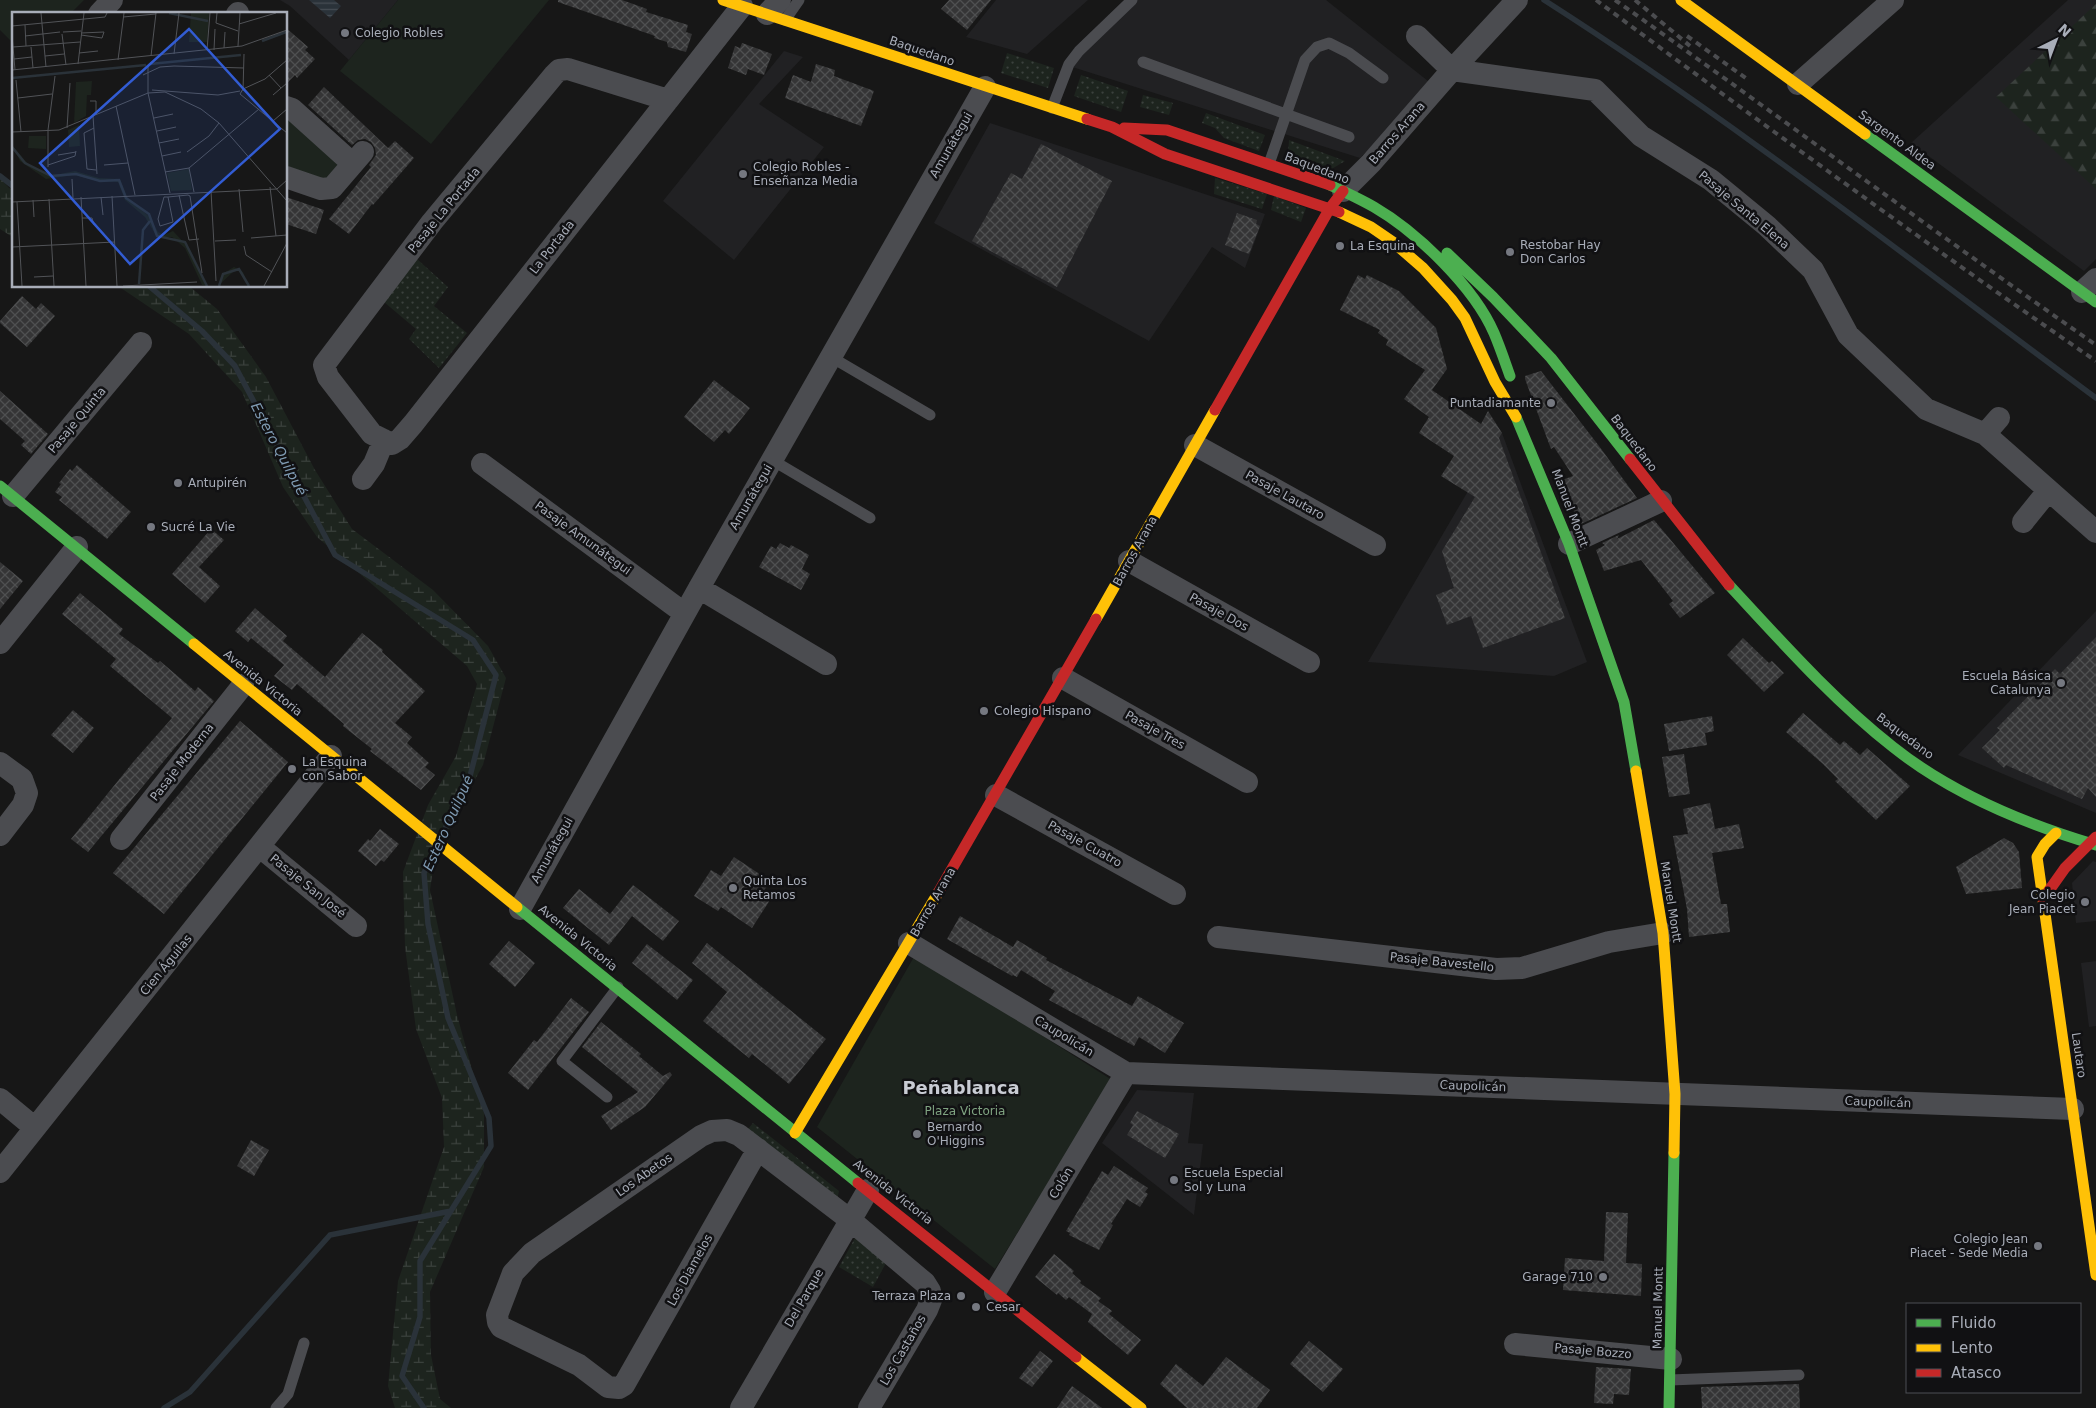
<svg xmlns="http://www.w3.org/2000/svg" width="2096" height="1408" font-family="'DejaVu Sans',sans-serif">
<style>
.built{fill:#212123}
.grass{fill:url(#grass-dots)}
.forest{fill:url(#forest-firs)}
.wetland{fill:url(#wetland-marsh)}
.green{fill:#1d241e}
.water{fill:url(#water-rules)}
.lines{fill:none;stroke-linecap:round;stroke-linejoin:round}
.stream{stroke:#2a3239;stroke-width:5.5}
.building{fill:url(#building-cross-hatch)}
.lane{stroke:#4b4c50;stroke-width:11}
.street{stroke:#4b4c50;stroke-width:22}
.fast{stroke:#4caf50;stroke-width:11}
.slow{stroke:#ffc107;stroke-width:11}
.jam{stroke:#c62828;stroke-width:11}
.rail{stroke:#4b4c4f;stroke-width:4;stroke-dasharray:6 5;stroke-linecap:butt}
.poi-dot{fill:#757880;stroke:#111113;stroke-width:2}
.labels{text-anchor:middle;dominant-baseline:central;stroke-width:5;stroke-linejoin:round;paint-order:stroke}
.poi-label{font-size:12px;fill:#a8adb8;stroke:#111113;text-anchor:start}
.street-label{font-size:12px;fill:#a8adb8;stroke:#111113}
.park-label{font-size:12px;fill:#7fa381;stroke:#111113}
.water-label{font-size:14px;font-style:italic;fill:#7f9bb3;stroke:#111113}
.district-label{font-size:18px;font-weight:bold;fill:#c9ccd4;stroke:#111113}
.inset-river{fill:none;stroke:#2a3239;stroke-width:2.5}
.inset-road{fill:none;stroke:#515357;stroke-width:1}
.view{fill:#325cd3;fill-opacity:0.15;stroke:#325cd3;stroke-width:2.5}
.inset-edge{fill:none;stroke:#a8adb8;stroke-width:2.5}
</style>
<defs>
<pattern id="grass-dots" width="8" height="8" patternUnits="userSpaceOnUse" patternTransform="scale(1.25)"><rect width="8" height="8" fill="#1d241e"/><path d="M2 2h.1M6 6h.1" fill="none" stroke="#3b413d" stroke-width="1.8" stroke-linecap="round"/></pattern>
<pattern id="forest-firs" width="22" height="20" patternUnits="userSpaceOnUse" patternTransform="scale(1.25)"><rect width="22" height="20" fill="#1d241e"/><path d="M5 1l3.5 6h-7zM16 11l3.5 6h-7z" fill="#3b413d"/></pattern>
<pattern id="wetland-marsh" width="20" height="14" patternUnits="userSpaceOnUse" patternTransform="scale(1.25)"><rect width="20" height="14" fill="#1d241e"/><path d="M1 5h8M5 5V1M11 12h8M15 12V8" fill="none" stroke="#3b413d"/></pattern>
<pattern id="water-rules" width="6" height="5" patternUnits="userSpaceOnUse" patternTransform="scale(1.25)"><rect width="6" height="5" fill="#2a3239"/><path d="M0 2.5h6" fill="none" stroke="#464d54"/></pattern>
<pattern id="building-cross-hatch" width="8" height="8" patternUnits="userSpaceOnUse" patternTransform="scale(1.25)"><rect width="8" height="8" fill="#353536"/><path d="M0 0l8 8M0 8l8-8" fill="none" stroke="#4f5051"/></pattern>
</defs>
<rect width="100%" height="100%" fill="#171717"/>
<path class="built" d="M280,0h118l-49,60 -59,-54z
M996,0h92l-61,54 -61,-17z
M1126,0h200l107,85 -73,73 -294,-93z
M2068,0h28v259l-12,12 -173,-128z
M784,51l19,6 -44,47 65,43 -90,113 -71,-59z
M990,123l275,91 -20,54 -33,-21 -63,94 -215,-118z
M1502,433l85,229 -33,14 -186,-14z
M2096,611v202l-138,-58z
M2093,861l3,1v59l-20,2 -4,-40z
M2096,961v65l-7,1 -8,-64z
M1137,1090l57,3 -6,50 15,1 -9,71 -92,-72z"/>
<path class="grass" d="M1007,53l47,15 -6,20 -47,-15z
M1081,75l47,16 -7,21 -47,-16z
M1143,95l30,8 -4,12 -29,-8z
M1206,113l59,22 -6,16 -35,-13 -9,-10 -13,-5z
M1289,140l56,21 -15,9 -42,-16z
M1215,178l52,16 -5,15 -48,-15z
M1274,196l32,12 -5,14 -30,-12z
M417,259l31,28 -14,19 33,27 -28,35 -30,-29 7,-10 -32,-27z
M753,1123l86,68 -2,9 -89,-71z
M855,1238l31,25 -13,24 -34,-20z"/>
<path class="forest" d="M2096,4v185l-100,-92z"/>
<path class="wetland" d="M0,178l9,10 5,2v48l-14,-9z
M118,286h71l28,23 49,68 49,93 37,59 81,61 55,56 18,32 -23,87 -28,51 -21,46 -4,28 27,125 27,98v54l-54,125 1,63 9,44 11,9h-56l-7,-22 10,-105 46,-134 -2,-49 -26,-69 -11,-82 -2,-75 25,-67 28,-49 21,-72 -10,-18 -150,-129 -34,-50 -41,-95 -53,-58z"/>
<path class="green" d="M0,0h84l-14,14h-56v30l-14,-14z
M398,0h151l-118,144 -91,-73z
M286,114l55,53 -14,14 -41,-10z
M915,955l197,125 -117,189 -178,-142z"/>
<path class="water" d="M309,0h25l7,6 -11,12z"/>
<g class="lines">
<path class="stream" d="M1544,0c191,122 370,263 552,398
M0,176l14,11
M149,286l53,45 33,35 100,189 138,85 23,35 -27,105 -27,55
M164,1408l26,-16 140,-157 121,-24
M424,1408l-22,-32 18,-59v-56l71,-115 -2,-28 -41,-100 -20,-94 -4,-51 11,-23"/>
</g>
<path class="building" d="M558,0h64l25,9 -1,3 42,13 -2,7 6,2 -6,18 -18,-5 -1,-5 -13,-4 1,-2 -97,-34z
M949,0h42l-24,30 -26,-21z
M286,28l22,19 -3,3 10,9 -18,19 -2,-3 -9,9z
M742,43l30,11 -8,21 -16,-6 -2,6 -18,-7 7,-22 5,2z
M816,64l19,6 -1,6 40,15 -13,35 -76,-28 8,-23 18,7z
M324,87l64,61 7,-7 19,17 -41,47 -1,-1 -23,30 -20,-15 42,-52 -2,-2 7,-10 -1,-7 -4,-6 -6,-3 -7,1 -6,5 -44,-40z
M1041,144l71,37 -55,106 -85,-46 39,-68 11,6z
M286,197l38,13 -8,24 -30,-10z
M1237,213l20,7 -1,4 4,2 -11,28 -24,-9z
M1358,275l7,4 2,-4 32,16 37,37 11,41 -15,21 49,34 7,-13 14,22 -3,5 66,180 -82,30 -12,-32 -24,9 -11,-30 18,-7 -12,-37 33,-54 -34,-21 13,-20 -35,-23 10,-16 -25,-18 21,-29 -39,-25 2,-5 -10,-7 2,-3 -40,-20z
M22,296l14,13 5,-6 14,13 -28,31 -27,-24v-2z
M1541,371l58,75 38,52 -58,27 -17,-45 11,-4 -19,-29 -3,2 -26,-70v-3z
M714,380l36,28 -21,26 -4,-4 -11,12 -30,-25z
M0,391l48,43 -17,20 -10,-9 4,-4 -25,-22z
M77,465l54,47 -24,27 -48,-39 3,-3 -7,-5 6,-8 -2,-1 11,-14 2,2z
M1654,520l61,73 -35,25 -11,-14 4,-3 -32,-41 -37,11 -8,-21 9,-5 -3,-2 17,-8 -2,4z
M211,529l13,11 -25,27 21,19 -15,17 -33,-29z
M780,543l9,5 2,-3 18,10 -7,14 8,5 -9,16 -42,-23 12,-21 5,3z
M0,562l23,19 -23,28z
M80,593l43,36 -4,5 39,29 2,-2 35,30 3,-4 16,14 -126,151 -17,-13 63,-78 38,-43 -62,-52 6,-7 -54,-45z
M255,608l32,28 -4,5 42,36 37,-44 21,17 -1,2 43,39 -30,32 17,14 -5,6 22,20 -4,4 10,8 -14,15 -51,-39 2,-2 -29,-23 1,-2 -47,-40 -5,6 -18,-14 10,-11 -33,-27 -3,4 -13,-11z
M2096,637v160l-8,-9 -6,11 -76,-34 -2,3 -22,-20 18,-18 -3,-2 58,-59 5,5z
M1743,638l26,25 3,-2 12,12 -20,19 -37,-37z
M73,710l21,18 -21,25 -22,-18z
M1803,713l37,32 4,-4 16,14 7,-7 43,38 -34,34 -41,-39 3,-2 -15,-15 -37,-32z
M1712,716l2,15 -9,2 2,12 -38,6 -5,-27z
M240,721l48,41 -124,152 -51,-41z
M1684,754l6,40 -21,3 -7,-40z
M1710,803l5,26 24,-5 5,24 -32,5 9,51h6l3,28 -41,5 -2,-28 -14,-73 15,-2 -5,-25z
M380,829l19,15 -15,18 -3,-2 -5,6 -18,-15 10,-12 2,2z
M2004,838l9,5 6,9 3,36 -56,6 -10,-27z
M734,857l36,24 -8,13 8,6 -18,28 -31,-21 -3,4 -24,-15 17,-26 10,6z
M633,885l46,36 -16,20 -31,-25 -23,29 -46,-37 16,-19 31,25z
M960,916l53,31 4,-7 30,18 -1,2 86,46 6,-10 46,27 -19,30 -26,-16 -5,9 -85,-46 6,-9 -34,-21 -4,7 -4,-2 -1,1 -65,-37z
M509,941l26,22 -20,24 -26,-23z
M707,943l119,96 -37,45 -37,-30 -3,4 -46,-37 24,-29 -35,-29z
M647,944l46,36 -16,20 -45,-37z
M571,998l18,14 -61,78 -20,-17 26,-33 3,2z
M601,1022l40,32 -2,2 24,20 7,-4 2,3 -27,32 -34,23 -10,-14 37,-24 -56,-45z
M1137,1111l42,23 -14,24 -38,-23 6,-10 -3,-2z
M251,1140l18,10 -15,26 -17,-10z
M1114,1166l34,22 -3,4 3,2 -8,13 -13,-8 -16,25 2,1 -14,25 -30,-15 1,-2 -4,-2 36,-60 6,4z
M1606,1212l22,1 -2,50 16,1 -1,32 -78,-6 2,-32 39,3z
M1054,1254l20,17 -2,2 9,8 -1,2 21,15 -3,3 14,10 -3,3 32,26 -13,15 -40,-33 4,-8 -23,-17 -3,3 -8,-7 -1,2 -22,-18z
M1309,1341l34,28 -20,23 -33,-28z
M1040,1351l13,10 -21,26 -13,-9z
M1226,1357l44,33 -13,18h-70l-27,-24 16,-20 27,22z
M1596,1367l35,2 -2,26 -15,-1 -1,10 -19,-1z
M1799,1384l1,24h-98l-1,-21z
M1072,1386l30,22h-45z"/>
<g class="lines">
<path class="lane" d="M785,20l14,-20
M1143,62l206,75
M1052,108l17,-44 10,-13 53,-51
M1269,164l36,-104 12,-13 12,-4 20,10 34,25
M831,357l99,58
M772,460l98,58
M607,1097l-45,-36 56,-74
M1670,1380l129,-5
M276,1408l12,-14 16,-51"/>
<path class="street" d="M99,14l13,-14
M237,14l1,-1
M767,14l13,-14
M1417,36l35,34 143,20 46,46 70,44 56,46 46,44 35,65 78,74 59,25 111,98
M1798,84l95,-84
M668,100l-100,-31 -9,1 -5,5 -122,147 -108,143 4,12 44,57 20,10 8,-5 13,-15c110,-139 219,-279 329,-418
M286,107l6,2 61,55
M286,177l35,12 11,-1 31,-36
M1343,191l28,-28 81,-93 65,-70
M2082,292l14,-13
M1985,434l14,-16
M1195,445l180,100
M482,464l202,149
M363,479l11,-15 10,-24
M13,496l128,-153
M2023,522l25,-31
M1569,544l92,-43
M1129,561l180,101
M699,588l127,76
M0,643l77,-96
M1063,678l184,104
M0,763l22,16 5,14 -4,12 -23,30
M996,795l179,99
M121,839l122,-154
M260,847l96,79
M520,909l179,-321 286,-501
M1218,937l278,32 26,-1 87,-26 54,-9
M909,943l217,130 947,36
M0,1099l35,29
M758,1149l-134,236 -5,3 -11,-1 -29,-22 -78,-38 -3,-5 -1,-7 16,-42 19,-20 169,-117 11,-5 15,-1 12,5 110,84 76,64 5,8 1,9 -4,10 -58,98
M0,1172l331,-416
M995,1292l131,-219
M1515,1344l156,15
M741,1408l127,-218"/>
<path class="fast" d="M1865,134l231,168
M1330,185c15,7 30,14 44,22 43,25 100,80 120,126 6,14 11,29 16,43
M1447,253l46,44 58,61 79,101
M1516,417l53,127 55,158 12,69
M0,486l194,158
M1729,585c52,56 103,114 164,162 59,47 132,77 203,98
M517,907l341,276
M1669,1408l5,-255"/>
<path class="slow" d="M723,0l364,119
M1681,0l184,134
M1339,212l32,15 22,15 30,26 29,32 13,18 30,64 21,35
M1096,619l119,-209
M194,644l323,263
M1636,771l27,162 12,161 -1,59
M2056,833l-11,11 -8,13 59,418
M795,1133l143,-240
M1076,1357l65,51"/>
<path class="jam" d="M1087,119l25,8 53,27 174,58
M1124,128l43,2 163,55
M1215,410l115,-202 13,-17
M1630,459l99,126
M938,893l158,-274
M2043,899l22,-31 31,-31
M858,1183l218,174"/>
<path class="rail" d="M1596,0c165,123 331,245 500,361
M1615,0c161,114 319,232 481,345
M1635,0l55,46
M1687,36l60,43"/>
</g>
<g class="poi-dot">
<circle cx="345" cy="33" r="5"/>
<circle cx="743" cy="174" r="5"/>
<circle cx="1340" cy="246" r="5"/>
<circle cx="1510" cy="252" r="5"/>
<circle cx="1551" cy="403" r="5"/>
<circle cx="178" cy="483" r="5"/>
<circle cx="151" cy="527" r="5"/>
<circle cx="2061" cy="683" r="5"/>
<circle cx="984" cy="711" r="5"/>
<circle cx="292" cy="769" r="5"/>
<circle cx="733" cy="888" r="5"/>
<circle cx="2085" cy="902" r="5"/>
<circle cx="917" cy="1134" r="5"/>
<circle cx="1174" cy="1180" r="5"/>
<circle cx="2038" cy="1246" r="5"/>
<circle cx="1603" cy="1277" r="5"/>
<circle cx="961" cy="1296" r="5"/>
<circle cx="976" cy="1307" r="5"/>
</g>
<g class="labels">
<g class="poi-label">
<text x="355" y="33">Colegio Robles</text>
<text x="753" y="167">Colegio Robles -<tspan x="753" dy="14">Enseñanza Media</tspan></text>
<text x="1520" y="245">Restobar Hay<tspan x="1520" dy="14">Don Carlos</tspan></text>
<text x="1350" y="246">La Esquina</text>
<text x="1541" y="403" text-anchor="end">Puntadiamante</text>
<text x="188" y="483">Antupirén</text>
<text x="161" y="527">Sucré La Vie</text>
<text x="2051" y="676" text-anchor="end">Escuela Básica<tspan x="2051" dy="14">Catalunya</tspan></text>
<text x="994" y="711">Colegio Hispano</text>
<text x="302" y="762">La Esquina<tspan x="302" dy="14">con Sabor</tspan></text>
<text x="743" y="881">Quinta Los<tspan x="743" dy="14">Retamos</tspan></text>
<text x="2075" y="895" text-anchor="end">Colegio<tspan x="2075" dy="14">Jean Piacet</tspan></text>
<text x="927" y="1127">Bernardo<tspan x="927" dy="14">O'Higgins</tspan></text>
<text x="1184" y="1173">Escuela Especial<tspan x="1184" dy="14">Sol y Luna</tspan></text>
<text x="2028" y="1239" text-anchor="end">Colegio Jean<tspan x="2028" dy="14">Piacet - Sede Media</tspan></text>
<text x="1593" y="1277" text-anchor="end">Garage 710</text>
<text x="951" y="1296" text-anchor="end">Terraza Plaza</text>
<text x="986" y="1307">Cesar</text>
</g>
<g class="street-label">
<text transform="translate(922 51) rotate(19)">Baquedano</text>
<text transform="translate(1397 133) rotate(-49)">Barros Arana</text>
<text transform="translate(1897 140) rotate(36)">Sargento Aldea</text>
<text transform="translate(951 145) rotate(-60)">Amunátegui</text>
<text transform="translate(1317 168) rotate(21)">Baquedano</text>
<text transform="translate(444 210) rotate(-51)">Pasaje La Portada</text>
<text transform="translate(1744 210) rotate(40)">Pasaje Santa Elena</text>
<text transform="translate(552 247) rotate(-52)">La Portada</text>
<text transform="translate(77 420) rotate(-50)">Pasaje Quinta</text>
<text transform="translate(1634 443) rotate(53)">Baquedano</text>
<text transform="translate(1285 495) rotate(29)">Pasaje Lautaro</text>
<text transform="translate(751 497) rotate(-60)">Amunátegui</text>
<text transform="translate(1570 508) rotate(69)">Manuel Montt</text>
<text transform="translate(583 538) rotate(36)">Pasaje Amunátegui</text>
<text transform="translate(1135 551) rotate(-61)">Barros Arana</text>
<text transform="translate(1219 612) rotate(29)">Pasaje Dos</text>
<text transform="translate(263 683) rotate(39)">Avenida Victoria</text>
<text transform="translate(1155 730) rotate(29)">Pasaje Tres</text>
<text transform="translate(1905 736) rotate(37)">Baquedano</text>
<text transform="translate(182 762) rotate(-52)">Pasaje Moderna</text>
<text transform="translate(1085 844) rotate(29)">Pasaje Cuatro</text>
<text transform="translate(552 850) rotate(-61)">Amunátegui</text>
<text transform="translate(308 886) rotate(39)">Pasaje San José</text>
<text transform="translate(933 902) rotate(-60)">Barros Arana</text>
<text transform="translate(1671 902) rotate(81)">Manuel Montt</text>
<text transform="translate(578 938) rotate(39)">Avenida Victoria</text>
<text transform="translate(1442 962) rotate(6)">Pasaje Bavestello</text>
<text transform="translate(166 965) rotate(-51)">Cien Águilas</text>
<text transform="translate(1064 1036) rotate(31)">Caupolicán</text>
<text transform="translate(2079 1055) rotate(82)">Lautaro</text>
<text transform="translate(1473 1086) rotate(2)">Caupolicán</text>
<text transform="translate(1878 1102) rotate(2)">Caupolicán</text>
<text transform="translate(644 1175) rotate(-35)">Los Abetos</text>
<text transform="translate(1061 1183) rotate(-59)">Colón</text>
<text transform="translate(893 1192) rotate(38)">Avenida Victoria</text>
<text transform="translate(690 1270) rotate(-61)">Los Diamelos</text>
<text transform="translate(804 1298) rotate(-60)">Del Parque</text>
<text transform="translate(1658 1308) rotate(-89)">Manuel Montt</text>
<text transform="translate(903 1350) rotate(-60)">Los Castaños</text>
<text transform="translate(1593 1351) rotate(5)">Pasaje Bozzo</text>
</g>
<g class="park-label">
<text x="965" y="1111">Plaza Victoria</text>
</g>
<g class="water-label">
<text transform="translate(279 449) rotate(62)">Estero Quilpué</text>
<text transform="translate(448 823) rotate(-66)">Estero Quilpué</text>
</g>
<g class="district-label">
<text x="961" y="1087">Peñablanca</text>
</g>
</g>
<g transform="translate(12 12)">
<rect width="275" height="275" fill="#171717"/>
<path d="M179,1h18l-2,29h-18z" fill="#1d241e"/>
<path d="M0,133l16,19 22,12 25,-5 24,7 21,1 8,20 21,17 9,16 6,3 9,-4 16,17 18,38 -5,-1 -17,-37 -13,-11h-15l-12,-20 -20,-17 -7,-18 -21,-1 -22,-6 -29,4 -26,-18zM222,255l9,5 5,14 -7,-14 -6,-2 -17,16 6,-13z" fill="#1d241e"/>
<path d="M80,69l-1,14h-4l-1,21 -12,7 2,-41zM67,113l1,21 -11,1 -1,-17zM17,124h17v13l-18,-1zM177,157l3,21 -21,1 -4,-18z" fill="#1d241e"/>
<path class="inset-river" d="M157,1l39,8M250,29l24,-9M138,52l91,-9M0,66l134,-13M0,135l13,16 26,13 25,-2 24,7 19,-1 7,18 23,16 8,22 28,6 22,44M127,272l4,-54 7,-9M207,274l4,-12 16,-5 10,17"/>
<path class="inset-road" d="M29,1l5,54M205,1l-1,10 22,8M111,5l33,-3M227,12l37,-11M13,13l1,21M0,14l93,-9 2,-4M51,20l18,-1M50,22l4,31M0,23l3,35M69,23l21,3 2,-6 -23,1M13,24l35,-4M226,34l2,-33M230,34l45,-16M1,35l67,-5M19,35l2,21M212,36l1,-16M195,38l3,-37M202,38l1,-21M67,41l19,-2M162,42l5,-41M33,44l19,-2M139,44l5,-43M2,47l18,-2M106,48l6,-47M66,52l6,-51M136,53v28l22,100M0,58l230,-24M131,63l17,-8 14,-1 70,2M257,63l12,13M4,68l5,52M231,77l22,-10 22,-19M231,77l-3,5 47,39M140,78l66,5 22,-4M231,79l1,-37M261,83l14,-12M6,86l34,-4M78,89h6v14M104,94l19,89M81,104l4,58M142,106l19,-4M261,109l14,-12M55,116l3,-45M82,116l-10,5 3,36 9,1M145,119l19,-4M0,120l47,-2 89,-37 17,-1 36,17 18,14 68,78M147,131l20,-4M175,140l22,-16 10,-13M46,143l18,-3M150,144l19,-4M36,153l27,-9 1,-5M92,153l24,-2M36,155v-37l7,-54M177,156l5,24M153,160l24,-4 70,-59M60,167l1,19M258,175l6,49M227,177l4,43M199,179l5,90M167,183l10,45 10,-1M100,184l5,90M69,185l5,89M89,185l2,18M156,185l5,25 -13,4 -2,-7 6,-22h4l20,-2 2,1 12,77M37,187l5,87M21,188l1,17M0,190l265,-13 10,-9M5,190l5,84M70,206h10l2,7M239,226l36,-3M203,229l21,-1M232,234l2,9 26,17M0,235l103,-5M22,265l19,-1M111,274l74,-4M252,274l23,-43"/>
<path class="view" d="M177,17l91,100 -150,135 -90,-101z"/>
<rect width="275" height="275" class="inset-edge"/>
</g>
<rect x="1906" y="1303" width="175" height="90" fill="#111113" stroke="#4d4f55"/>
<rect x="1916" y="1319" width="25" height="8" fill="#4caf50" stroke="#4d4f55"/>
<text x="1951" y="1328" font-size="15" fill="#a8adb8">Fluido</text>
<rect x="1916" y="1344" width="25" height="8" fill="#ffc107" stroke="#4d4f55"/>
<text x="1951" y="1353" font-size="15" fill="#a8adb8">Lento</text>
<rect x="1916" y="1369" width="25" height="8" fill="#c62828" stroke="#4d4f55"/>
<text x="1951" y="1378" font-size="15" fill="#a8adb8">Atasco</text>
<g transform="translate(2056 40) rotate(42)" stroke="#111113" stroke-width="4" paint-order="stroke">
<path d="M0-4L9 19L0 12L-9 19Z" fill="#a8adb8"/>
<text y="-8" font-size="14" font-weight="bold" text-anchor="middle" fill="#a8adb8">N</text>
</g>
</svg>
